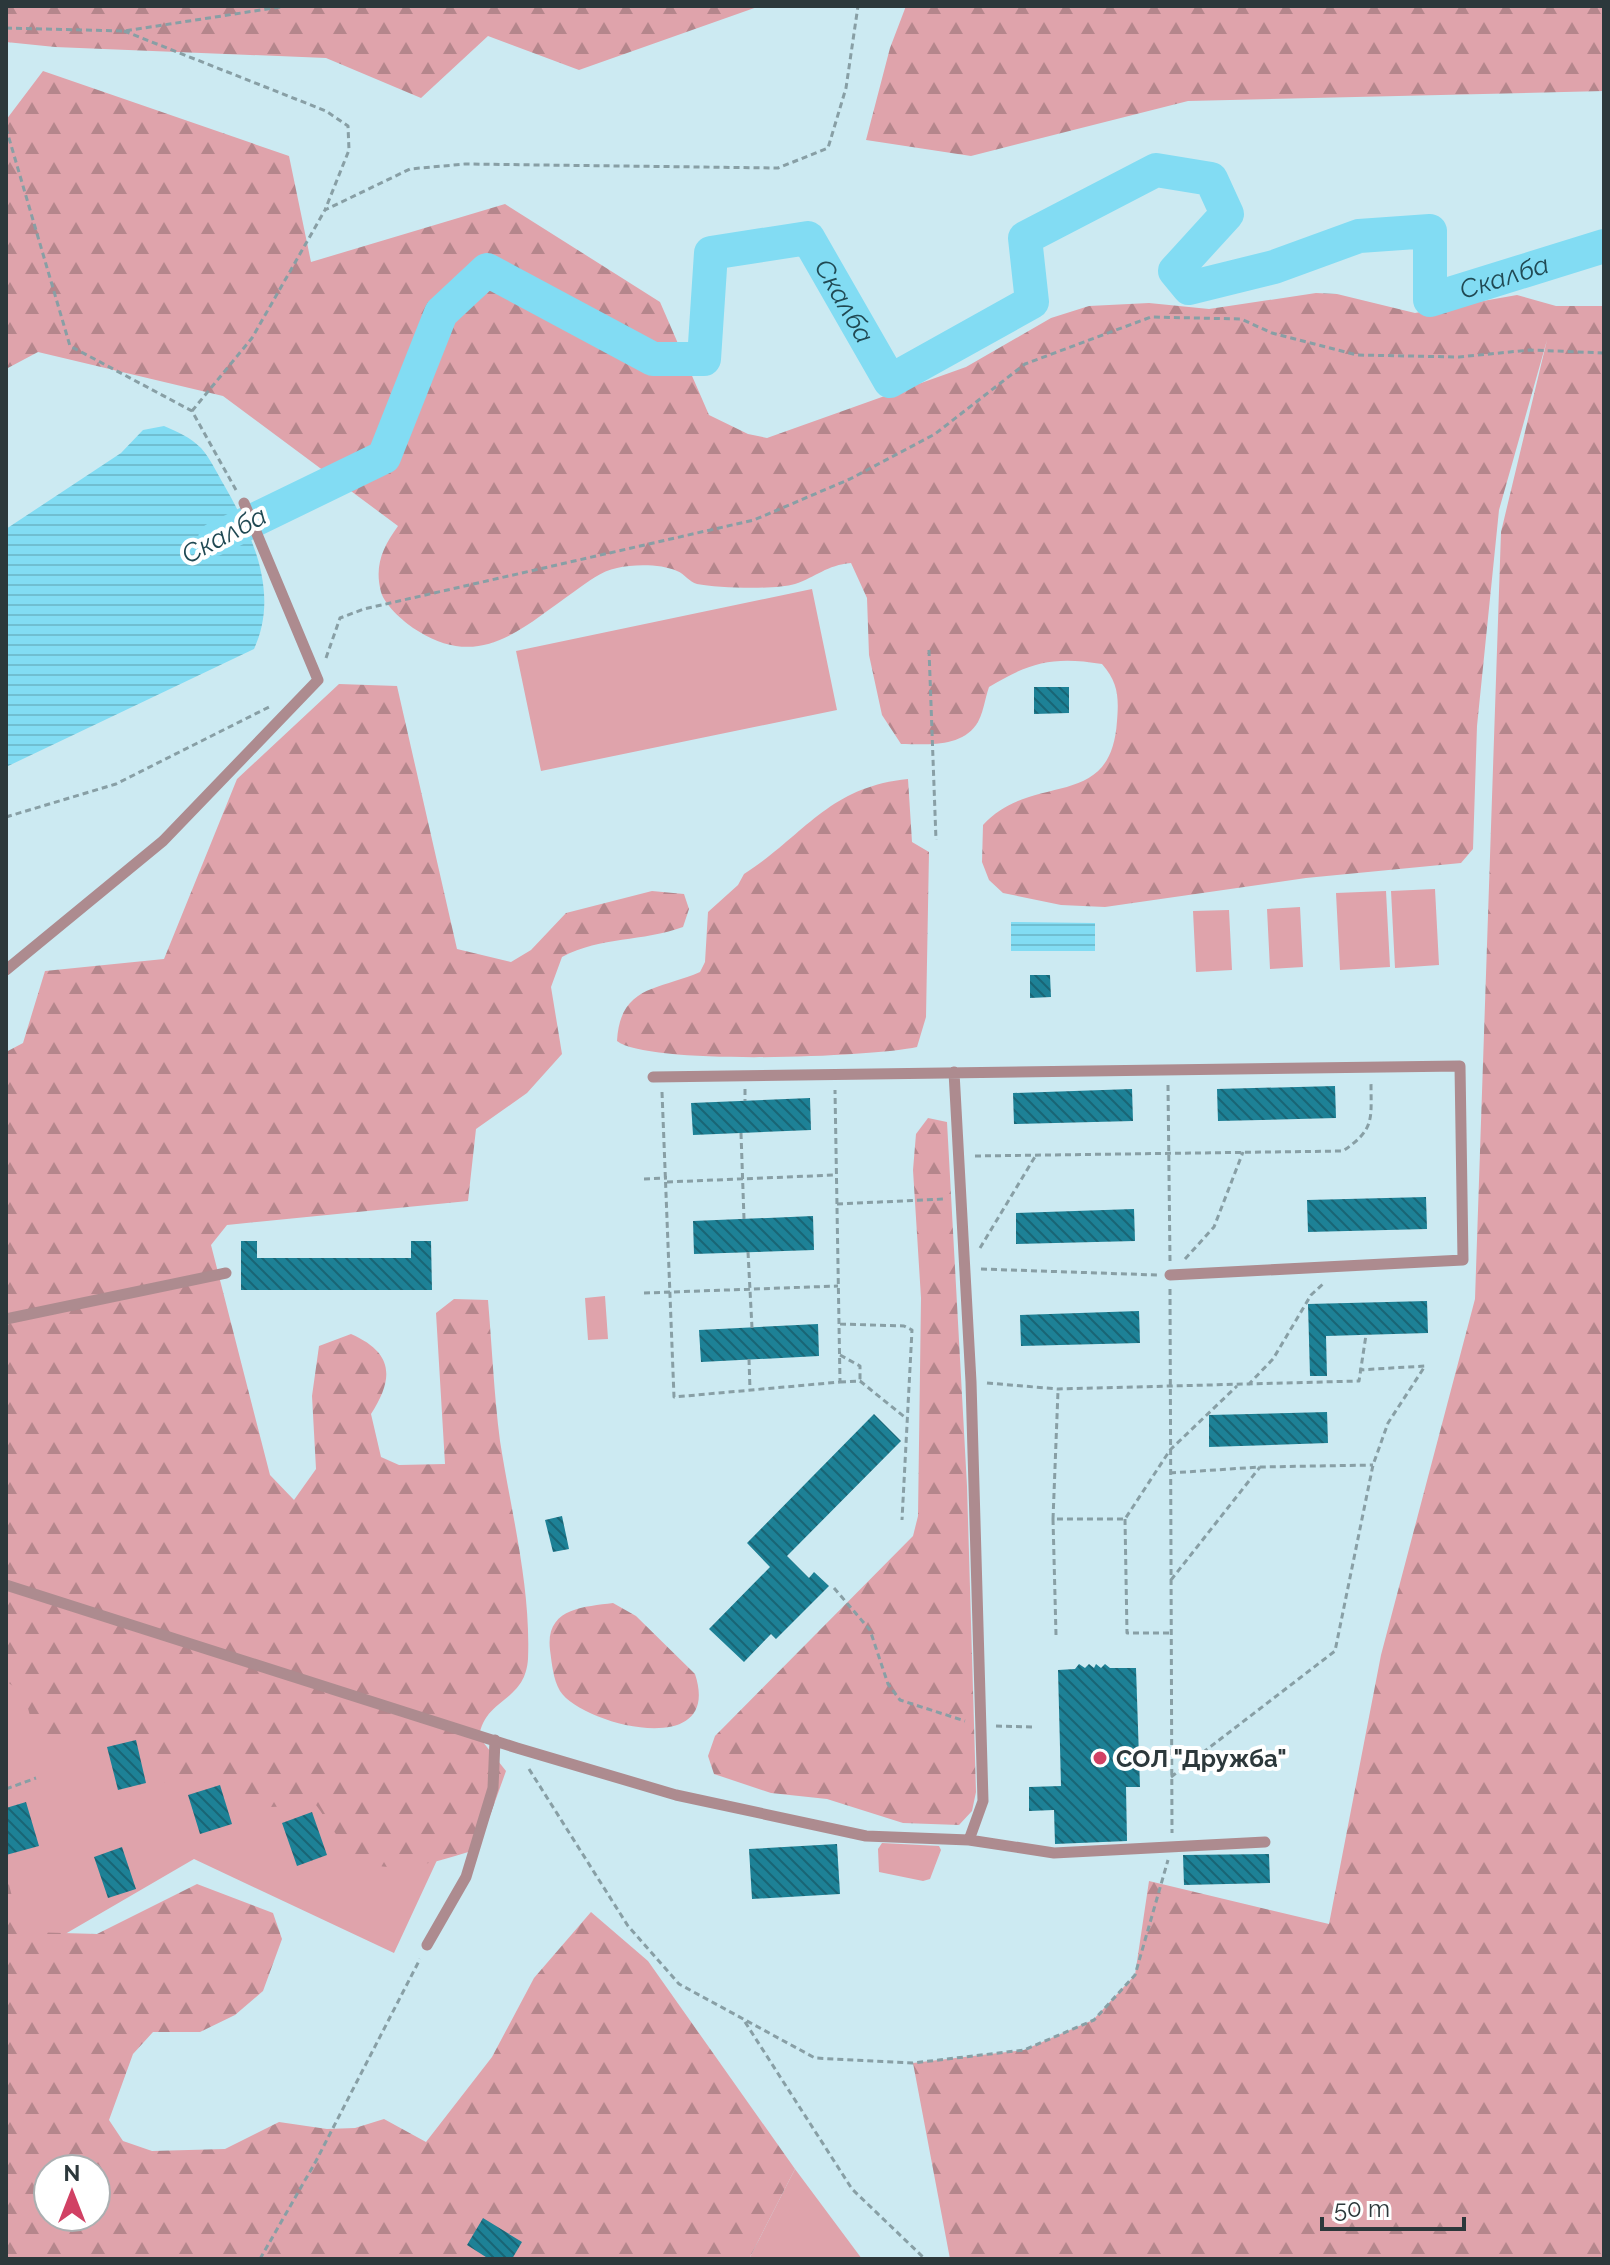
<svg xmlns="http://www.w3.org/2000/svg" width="1610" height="2265" font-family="Raleway,sans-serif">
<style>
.grass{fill:#dfa3ab}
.forest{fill:url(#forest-firs);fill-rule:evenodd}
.water{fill:url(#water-rules)}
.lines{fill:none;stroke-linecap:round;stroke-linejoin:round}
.river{stroke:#82dcf3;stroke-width:34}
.building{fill:url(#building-back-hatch)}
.path{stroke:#889fa5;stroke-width:3;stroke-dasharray:6 4;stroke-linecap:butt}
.lane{stroke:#ad8b8f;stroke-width:11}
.poi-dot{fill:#d14164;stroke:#fff;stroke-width:3}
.labels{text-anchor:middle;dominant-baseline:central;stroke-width:8;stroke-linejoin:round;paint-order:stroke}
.poi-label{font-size:24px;font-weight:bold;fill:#2c383b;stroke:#fff;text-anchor:start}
.water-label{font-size:26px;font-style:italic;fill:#204953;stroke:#fff}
</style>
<defs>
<pattern id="forest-firs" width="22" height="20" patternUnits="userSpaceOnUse" patternTransform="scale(2)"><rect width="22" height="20" fill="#dfa3ab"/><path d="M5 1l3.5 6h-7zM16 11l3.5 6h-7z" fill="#b5868c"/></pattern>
<pattern id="water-rules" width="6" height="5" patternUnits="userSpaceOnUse" patternTransform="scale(2)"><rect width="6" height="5" fill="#82dcf3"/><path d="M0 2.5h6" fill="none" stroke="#70bed1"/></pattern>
<pattern id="building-back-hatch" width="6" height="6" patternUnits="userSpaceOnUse" patternTransform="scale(2)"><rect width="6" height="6" fill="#1d8196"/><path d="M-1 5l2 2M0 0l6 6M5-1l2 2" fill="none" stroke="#196575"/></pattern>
</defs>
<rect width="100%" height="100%" fill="#cceaf2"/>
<path class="grass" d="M812,589l25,121 -296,61 -25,-120z
M1435,889l4,76 -44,3 -4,-77z
M1386,891l4,76 -50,3 -4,-77z
M1300,907l3,60 -33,2 -3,-60z
M1229,910l3,60 -36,2 -3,-61z
M605,1296l3,43 -20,1 -3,-42z
M6,1622l458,180 -70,151 -200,-94 -177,103 -11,-5z
M882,1843l57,3 2,4 -11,29 -7,2 -44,-9 -1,-23z
M795,2169l67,90h-113z"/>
<path class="forest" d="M6,6h754l-181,64 -91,-34 -67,62 -95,-40 -271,-11 -49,-5z
M906,6h698v85l-416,10 -217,55 -105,-16 24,-92z
M43,71l246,85 22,106 194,-58 155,98 49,113 39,19 19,4 199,-71 85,-49 38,-12 60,-3 60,6 107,-16 21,1 78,19 102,-18 39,11h48v1953h-654l-37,-196 111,-13 69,-30 42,-45 14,-94 180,43 52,-269 94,-356 26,-767 46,-192 -48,170 -22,216 -4,123 -12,14 -155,15 -201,29 -44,-2 -58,-12 -14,-13 -7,-18 1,-37c51,-55 128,-12 134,-104 2,-24 1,-39 -15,-57 -48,-8 -72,-2 -113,23 -4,11 -6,29 -13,38 -16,23 -51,19 -75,19l-19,-29 -13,-60 -2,-57 -16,-35c-24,2 -35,14 -56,21 -21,6 -77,4 -98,0 -8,-2 -12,-10 -20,-13 -15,-7 -43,-7 -60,-3 -16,3 -29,14 -42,23 -52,36 -93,80 -157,40 -12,-7 -33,-25 -37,-39 -7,-27 2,-45 17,-66l-175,-130 -185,-44 -32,17v-249z
M339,684l58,2 60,263 54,13 20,-12 35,-37 86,-22 32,3 5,15 -6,18c-41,15 -81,9 -121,30l-11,30 11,67 -35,39 -51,36 -8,72 -241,24 -16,20 59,230 24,25 22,-31 -4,-73 7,-50 32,-12c43,19 43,44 20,80l10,43 18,8 46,-1 -9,-151 18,-14 34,1c4,47 6,94 12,141 11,71 31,145 28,218 -3,44 -43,38 -49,78l27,34 -28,78c-37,11 -96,34 -128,2 -13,-12 -23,-32 -34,-46l-67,3 -28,-32 -42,10 -19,-5 -6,-22 -15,-25 -74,9 -31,-13 -10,-36 -18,-13v-629l17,-9 22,-72 119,-12 73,-180z
M908,779l4,63 17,10 -3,165 -9,30c-44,10 -268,19 -300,-6 3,-56 42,-51 83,-69l5,-10 3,-50 30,-27 6,-11c61,-39 84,-87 164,-95z
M928,1118l19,4 20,364 9,306 -4,19 -13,14 -56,-2 -76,-24 -56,-6 -57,-19 -6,-18 7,-20 198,-200 5,-20 3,-218 -8,-128 3,-36z
M613,1603l23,13 59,58c29,88 -115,50 -135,17 -7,-12 -8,-27 -10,-41 -5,-42 33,-43 63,-47z
M6,1873l12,47 11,12 68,2 100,-50 76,29 9,26 -19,52 -28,24 -35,17h-47l-20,22 -24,66 14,21 29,10 73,-2 54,-27 48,7 28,-1 29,-9 42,23 66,-85 42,-79 57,-66 57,49 147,208 -46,90h-743zM48,2169h48v48h-48z"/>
<path class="water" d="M164,426c14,6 26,11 37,22 9,10 16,25 23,37 28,49 56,108 30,164l-248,118v-238l115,-76 22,-23z
M1011,922l84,1v28h-84z"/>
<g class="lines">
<path class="river" id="s1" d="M215,539l169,-82 57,-144 46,-43 166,89h51l7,-106 97,-15 82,143 142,-79 -7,-64 131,-68 55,9 16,35 -52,57 14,17 85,-21 85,-31 71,-5v69l174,-54"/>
</g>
<path class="building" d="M1034,687h35v26l-35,1z
M1030,975h20l1,22 -21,1z
M1335,1086l1,32 -118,3 -1,-32z
M1132,1089l1,32 -119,3 -1,-31z
M810,1098l1,32 -118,5 -2,-32z
M1426,1197l1,32 -119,3 -1,-32z
M1134,1209l1,32 -119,3v-31z
M813,1216l1,34 -120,4 -1,-33z
M241,1241h16v17h154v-17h20l1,49h-191z
M1427,1301l1,32 -102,3 1,40h-17l-2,-72z
M1139,1311l1,32 -119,3 -1,-31z
M818,1324l1,32 -118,6 -2,-32z
M1327,1412l1,31 -119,4v-32z
M874,1414l27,27 -114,115 22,22 5,-6 15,14 -53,53 -5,-5 -27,28 -35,-33 61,-62 -23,-24z
M562,1516l7,33 -16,3 -8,-32z
M1079,1664l6,4 4,-4 5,4 2,-4 5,4 4,-4 5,4h26l4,119h-14l1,54 -72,3 -1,-34 -25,1v-24l32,-1 -3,-116 17,-1z
M136,1740l10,43 -28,7 -11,-43z
M220,1785l12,39 -32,10 -12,-39z
M26,1802l13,44 -33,9v-47z
M312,1812l15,43 -30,11 -15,-43z
M837,1844l3,50 -88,5 -3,-50z
M122,1847l14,42 -28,9 -14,-41z
M1269,1854l1,29 -86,2 -1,-30z
M483,2218l39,24 -10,17h-23l-22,-14z"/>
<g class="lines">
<path class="path" d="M6,28l118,3 163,-25
M124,31l202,80 22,15 1,24 -24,60
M6,128l64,218 122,65 44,79
M192,411l60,-73 73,-128 85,-41 55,-5 313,4 50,-20 18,-60 12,-82
M929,650l7,190
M326,658l14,-40 24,-9 390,-89 96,-41 85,-45 90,-70 126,-47 90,2 31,14 85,22 102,2 71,-7 74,3
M6,817l110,-33 153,-77
M1168,1085l2,176
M745,1089v12
M662,1092l12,305 166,-15 -5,-292
M741,1133l3,86
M975,1156l368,-5c32,-22 28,-31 28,-68
M644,1179l23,-1
M667,1182l168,-7
M837,1204l108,-5
M980,1248l56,-93
M748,1252l4,76
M1185,1259l29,-32 29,-75
M981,1269l176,6
M1170,1289l2,544
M644,1293l194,-7
M840,1324l64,2 8,4 -10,190
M840,1355l20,11v15
M749,1359l1,31
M840,1382l20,-1 47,38
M987,1383l71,6 301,-8 7,-46
M1248,1385l25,-26 38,-64 13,-12
M1170,1473l90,-6 113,-2
M1053,1519l5,-128
M1125,1519l2,114h44
M1171,1580l89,-113
M834,1588l36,42 18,54 12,16 65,21
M1056,1635l-3,-116h72l45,-69 67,-64
M996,1726l40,1
M529,1769l99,157 51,58 136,74 98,5 111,-13 70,-30 41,-45 33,-115
M1171,1777l164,-126 38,-186 15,-42 37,-57 -66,4
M6,1789l30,-11
M745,2022l107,167 73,70
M260,2259l56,-98 104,-202"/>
<path class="lane" d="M6,970l157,-129 155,-161 -74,-177
M653,1077l807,-11 3,194 -293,15
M6,1319l220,-46
M6,1585l511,163 159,47 190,41 103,4 14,-39 -12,-419 -17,-310
M969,1840l85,13 211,-11
M427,1945l39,-68 27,-89 2,-48"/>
</g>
<circle class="poi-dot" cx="1100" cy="1758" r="8"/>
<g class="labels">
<g class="poi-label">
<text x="1116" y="1758">СОЛ "Дружба"</text>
</g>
<g class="water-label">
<text stroke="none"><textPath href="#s1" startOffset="1978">Скалба</textPath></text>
<text stroke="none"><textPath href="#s1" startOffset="922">Скалба</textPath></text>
<text transform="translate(224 535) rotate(-28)">Скалба</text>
</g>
</g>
<rect width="1610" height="2265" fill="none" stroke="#2c383b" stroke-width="16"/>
<g transform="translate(72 2193)"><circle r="38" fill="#ffffff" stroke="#abafb1" stroke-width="2"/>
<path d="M0-6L14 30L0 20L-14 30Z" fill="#d14164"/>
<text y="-12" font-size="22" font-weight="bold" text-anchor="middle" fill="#2c383b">N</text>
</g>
<path d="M1322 2217v12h142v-12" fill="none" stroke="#2c383b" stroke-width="4"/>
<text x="1334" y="2217" font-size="24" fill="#2c383b" stroke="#ffffff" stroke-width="6" paint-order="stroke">50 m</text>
</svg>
